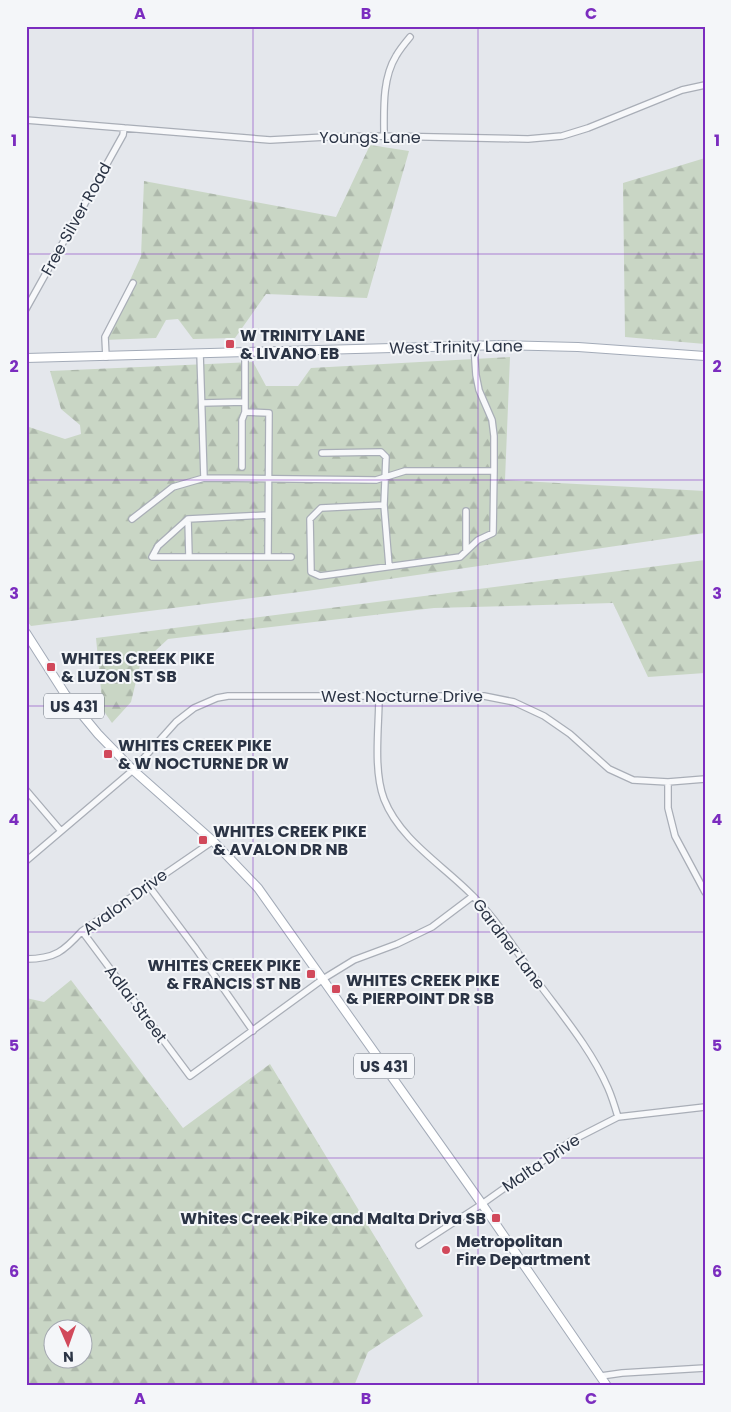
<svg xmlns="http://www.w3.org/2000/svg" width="731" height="1412" font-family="Poppins,sans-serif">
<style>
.forest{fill:url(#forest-firs);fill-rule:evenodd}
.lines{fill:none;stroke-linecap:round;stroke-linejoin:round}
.minor-casing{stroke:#a9aeb7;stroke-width:8}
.major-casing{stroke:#a3abb8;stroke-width:10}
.minor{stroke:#f7f8fa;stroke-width:5.5}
.major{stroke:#fff;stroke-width:8}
.grid{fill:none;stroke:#7b2cbf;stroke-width:1;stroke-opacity:0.55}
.poi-dot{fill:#d1495b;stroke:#f4f6f9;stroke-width:2}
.labels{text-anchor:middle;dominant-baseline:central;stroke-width:4;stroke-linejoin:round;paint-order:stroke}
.shield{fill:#f4f6f9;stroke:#676e7b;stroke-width:1}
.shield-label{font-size:15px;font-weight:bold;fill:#2b3445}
.street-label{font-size:16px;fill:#2b3445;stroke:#f4f6f9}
.poi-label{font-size:16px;font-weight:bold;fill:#2b3445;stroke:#f4f6f9;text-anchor:start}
.neatline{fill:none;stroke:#7b2cbf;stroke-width:2}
.grid-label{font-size:16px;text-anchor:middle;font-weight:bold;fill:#7b2cbf}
</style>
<defs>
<pattern id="forest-firs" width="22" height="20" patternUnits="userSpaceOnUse" patternTransform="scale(1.25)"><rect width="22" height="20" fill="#c9d6c5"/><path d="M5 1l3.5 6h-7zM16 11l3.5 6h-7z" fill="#adb8ab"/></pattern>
</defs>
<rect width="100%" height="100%" fill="#e4e7ec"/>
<path class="forest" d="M370,145l39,6 -42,147 -101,-4 -31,44 -42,1 -15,-20 -12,1 -10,18 -53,2 38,-84 3,-75 192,36z
M705,158v186l-80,-7 -2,-154z
M510,357l-5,123 200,11v42l-398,58 -276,35 -5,-6v-194l39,13 16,-5 -1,-9 -19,-16 -11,-38 203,-9 13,24h32l13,-18z
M705,560v113l-57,4 -35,-74 -179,5 -266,31 -28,26 -9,37 -19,21 -9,-13 -7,-72z
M71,980l112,148 87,-64 153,252 -55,36 -14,34h-328v-388l18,4zM52,1330h30v30h-30z"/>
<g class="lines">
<defs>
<path id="minor" d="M26,120l244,20 56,-3 58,-1 144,3 34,-3 26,-8 94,-38 23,-5
M384,136c0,-26 -2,-57 12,-80 4,-7 9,-13 14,-19
M26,309l97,-174 1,-7
M245,352v50
M200,353l4,125 172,2 29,-9h89v-35l-2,-16 -13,-30 -3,-15 -2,-29
M106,357l-1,-20 28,-54
M202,403l43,-1v10
M322,453l59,-1 5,5 -2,48 -63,3 -11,11 1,53 9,4 140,-19 18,-17 15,-7 1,-62
M242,467v-47l3,-8 24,1 -1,144h23
M384,505l5,61
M268,515l-80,4 -30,27 -6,11h116
M132,519l41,-32 31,-9
M188,519l1,38
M466,551v-40
M379,697c0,30 -6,73 5,102 16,41 59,66 89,97 25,25 44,56 64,85 25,34 54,68 71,107 4,9 7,19 10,29
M668,782v26l7,28 30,56
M26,790l35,41
M26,861l107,-91 43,-48 18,-14 23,-10 11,-2h256l30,6 30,14 26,18 39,35 24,11 35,2 37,-3
M148,885l48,64 57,82
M82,931l108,145 133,-97 31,-19 43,-16 35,-17 41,-31
M26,959c29,0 38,-8 56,-28l131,-90
M419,1245l63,-41 89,-63 47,-24 87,-10
M601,1376l21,-3 83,-5"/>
<path id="major" d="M26,358l477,-13 75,2 127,9
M26,633l39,61 33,40 35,36 80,71 45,47 224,316 125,182"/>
</defs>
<use href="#minor" class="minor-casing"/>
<use href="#major" class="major-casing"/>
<use href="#minor" class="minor"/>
<use href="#major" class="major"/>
</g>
<path class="grid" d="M253,26v1360M478,26v1360M26,254h679M26,480h679M26,706h679M26,932h679M26,1158h679"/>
<g class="poi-dot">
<rect x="225" y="339" width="10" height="10" rx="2.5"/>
<rect x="46" y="662" width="10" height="10" rx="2.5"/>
<rect x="103" y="749" width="10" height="10" rx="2.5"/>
<rect x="198" y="835" width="10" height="10" rx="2.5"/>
<rect x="306" y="969" width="10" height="10" rx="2.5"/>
<rect x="331" y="984" width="10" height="10" rx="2.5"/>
<rect x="491" y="1213" width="10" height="10" rx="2.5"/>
<circle cx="446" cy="1250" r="5"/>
</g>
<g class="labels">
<g class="shield">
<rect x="44" y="693.5" width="60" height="25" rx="4"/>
<rect x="354" y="1053.5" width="60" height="25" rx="4"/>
</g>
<g class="shield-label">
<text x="74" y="706">US 431</text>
<text x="384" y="1066">US 431</text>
</g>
<g class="street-label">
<text x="370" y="137">Youngs Lane</text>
<text transform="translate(76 219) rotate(-61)">Free Silver Road</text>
<text transform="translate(456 347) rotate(-1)">West Trinity Lane</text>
<text x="402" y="696">West Nocturne Drive</text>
<text transform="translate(125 902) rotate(-36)">Avalon Drive</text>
<text transform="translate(509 944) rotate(53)">Gardner Lane</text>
<text transform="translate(136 1004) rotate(53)">Adlai Street</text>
<text transform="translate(541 1163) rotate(-34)">Malta Drive</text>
</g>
<g class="poi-label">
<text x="240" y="335">W TRINITY LANE<tspan x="240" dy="18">&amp; LIVANO EB</tspan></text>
<text x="61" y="658">WHITES CREEK PIKE<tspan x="61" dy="18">&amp; LUZON ST SB</tspan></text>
<text x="118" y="745">WHITES CREEK PIKE<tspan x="118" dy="18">&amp; W NOCTURNE DR W</tspan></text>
<text x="213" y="831">WHITES CREEK PIKE<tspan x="213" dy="18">&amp; AVALON DR NB</tspan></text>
<text x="301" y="965" text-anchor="end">WHITES CREEK PIKE<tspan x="301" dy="18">&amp; FRANCIS ST NB</tspan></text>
<text x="346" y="980">WHITES CREEK PIKE<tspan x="346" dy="18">&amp; PIERPOINT DR SB</tspan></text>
<text x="486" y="1218" text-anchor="end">Whites Creek Pike and Malta Driva SB</text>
<text x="456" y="1241">Metropolitan<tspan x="456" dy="18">Fire Department</tspan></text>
</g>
</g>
<rect width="731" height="1412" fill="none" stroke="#f4f6f9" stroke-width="55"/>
<g transform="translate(68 1344) rotate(178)"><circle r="24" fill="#f4f6f9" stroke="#a4a8b1"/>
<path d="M0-4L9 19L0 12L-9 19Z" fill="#d1495b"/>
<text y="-8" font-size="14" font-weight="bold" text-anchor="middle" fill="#2b3445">N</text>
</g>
<rect x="28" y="28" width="676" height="1356" class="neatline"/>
<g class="grid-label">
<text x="140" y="19">A</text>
<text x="366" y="19">B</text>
<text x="591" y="19">C</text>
<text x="14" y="146">1</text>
<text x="717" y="146">1</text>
<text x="14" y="372">2</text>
<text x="717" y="372">2</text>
<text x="14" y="599">3</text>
<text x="717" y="599">3</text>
<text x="14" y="825">4</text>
<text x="717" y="825">4</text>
<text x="14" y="1051">5</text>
<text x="717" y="1051">5</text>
<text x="14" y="1277">6</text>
<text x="717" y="1277">6</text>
<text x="140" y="1404">A</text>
<text x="366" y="1404">B</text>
<text x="591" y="1404">C</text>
</g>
</svg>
